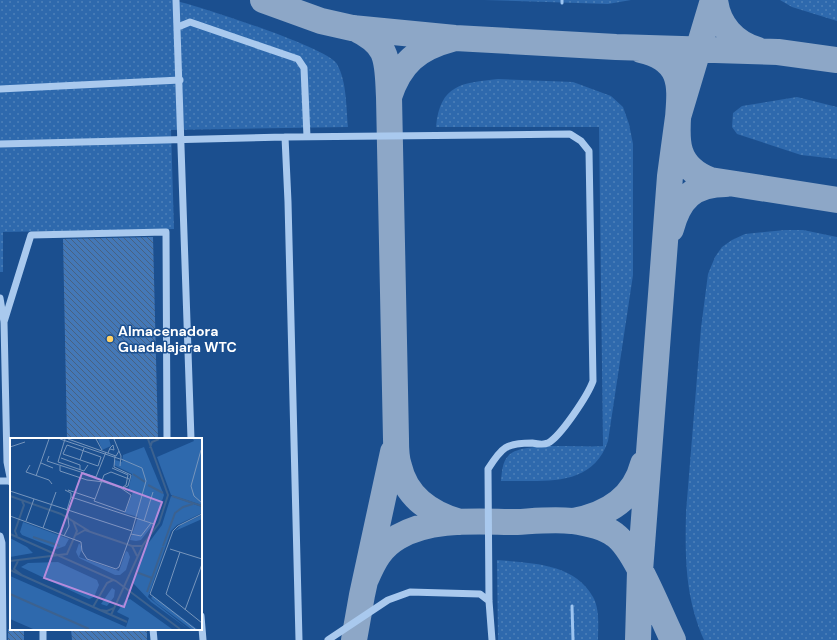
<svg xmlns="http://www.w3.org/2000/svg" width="837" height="640" font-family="'DM Sans',sans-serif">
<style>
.grass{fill:url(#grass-dots)}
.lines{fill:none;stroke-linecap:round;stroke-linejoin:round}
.stream{stroke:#9cc4f0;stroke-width:3}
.taxiway{stroke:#8da7c7;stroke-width:26}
.building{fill:url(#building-back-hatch)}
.minor{stroke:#a9c9ee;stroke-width:7}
.poi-dot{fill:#ffd166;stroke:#1b4f8f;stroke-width:1.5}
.labels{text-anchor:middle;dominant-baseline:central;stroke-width:3;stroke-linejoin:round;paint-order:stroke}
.poi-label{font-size:14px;font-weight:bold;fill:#fff;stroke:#1b4f8f;text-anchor:start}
.inset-river{fill:none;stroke:#3c6290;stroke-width:2}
.inset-road{fill:none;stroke:#7695bc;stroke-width:1}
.view{fill:#b68bdc;fill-opacity:0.15;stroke:#b68bdc;stroke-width:2}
.inset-edge{fill:none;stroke:#fff;stroke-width:2}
</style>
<defs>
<pattern id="grass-dots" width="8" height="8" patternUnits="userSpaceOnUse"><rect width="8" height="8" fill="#2e69ad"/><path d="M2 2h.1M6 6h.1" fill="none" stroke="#4d80b9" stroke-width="1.8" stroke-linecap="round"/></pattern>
<pattern id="building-back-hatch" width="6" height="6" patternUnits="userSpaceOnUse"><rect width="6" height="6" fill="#4478b7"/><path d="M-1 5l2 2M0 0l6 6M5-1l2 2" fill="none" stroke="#486282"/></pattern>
</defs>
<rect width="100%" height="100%" fill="#1b4f8f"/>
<path class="grass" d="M0,0h173c25,6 154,47 164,64 10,18 9,43 11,63l-177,3 3,99 -171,3v40h-3z
M484,0h147l-23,4z
M780,0h57v21l-45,-14z
M498,79l75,3 38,14 12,11 6,17 4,20v131l-25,166c-16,48 -66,39 -107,40 1,-10 1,-19 8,-26 14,-14 74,-7 94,-9l-4,-319h-163c4,-43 26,-44 62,-48z
M797,97l40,10v52l-36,-4 -64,-21 -5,-7 1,-14 9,-7z
M785,230h18l34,7v403h-133c-19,-43 -19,-82 -18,-128l15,-184 7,-54 7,-17 7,-10 10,-7 13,-6z
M497,560c33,3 78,3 96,37 7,12 5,30 5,43h-100z"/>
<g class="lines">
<path class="stream" d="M562,0v3
M572,606l1,34"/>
<path class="taxiway" d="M263,0l58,21 31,7 103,10 161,9 162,5 59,8
M715,0c3,25 19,43 43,50
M354,28c36,17 33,32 35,69 11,-34 29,-49 63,-58
M641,50c81,18 -4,102 69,130l127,20
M389,97l7,342c0,9 0,19 3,27 7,31 33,48 61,56
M671,229c8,-30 22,-45 55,-45
M573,521c34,-6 61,-22 70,-57
M366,579c8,-19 15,-32 32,-42 34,-20 81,-15 119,-15 18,-1 37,-3 55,-1 14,2 31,5 43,14 21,15 45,79 58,105
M354,640l8,-45 31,-143
M638,640l2,-69 30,-395 8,-59 35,-117"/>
</g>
<path class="building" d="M153,237l5,202h-91l-4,-200z
M8,629h16v11h-16z
M71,629h76v11h-75z"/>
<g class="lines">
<path class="minor" d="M176,0l15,439
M178,27l12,-5 108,37 6,9 3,69
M0,89l180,-9
M0,144l285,-7
M0,298l4,24 3,140 4,20
M4,322l27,-87 135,-3 1,207
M0,481h11
M0,536l2,7 1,97
M201,616l2,24
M43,629v11
M153,629l1,11
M299,640l-11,-438 -3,-65 285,-3 11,7 8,10 4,230c-5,14 -32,55 -45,62 -4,2 -11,1 -16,0 -26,0 -30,4 -44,26l1,132 3,39
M328,640l60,-40 22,-8 70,2 9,7"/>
</g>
<circle class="poi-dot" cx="110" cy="339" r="4"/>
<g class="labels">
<g class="poi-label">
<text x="118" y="331">Almacenadora<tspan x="118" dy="16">Guadalajara WTC</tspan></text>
</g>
</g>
<g transform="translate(10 438)">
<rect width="192" height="192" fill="#1b4f8f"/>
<path d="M88,1h11l2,7 -9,4zM183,1h9v66l-31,-10 -14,-38 37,-16zM134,9l20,48 -9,27 -14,18 -5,1 -6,-1 8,-23 -13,-4 8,-21 -5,-2 4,-16 -18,-9 1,-5 7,2 1,-7zM161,58l31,11v6l-25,12 -6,6 -23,66 40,32 -37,-27 -18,-19 14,-38 15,-20zM192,77v4l-27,12 6,-6zM13,84l46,17 -4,7 -8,3 -35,-14 -2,-3zM0,100l17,9 6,6 -23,4zM69,105l3,5 -3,9 40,14 7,-20 2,1 2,5 -4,13 -6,5h-5l-36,-17 -3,-6zM48,124l39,18 2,5 -5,12 -5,2 -11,-5 -57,-27 7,-4zM0,138l116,51 3,-9 -12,-6 8,-11 5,-2 42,30h-139l-23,-10zM102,150l3,2 -1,7 -7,9 -6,-2zM143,158l44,33h-6l-35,-26 -5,-5z" fill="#2e69ad"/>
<path class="inset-river" d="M140,10l2,-6 7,-3M123,36l12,8M138,47l15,8M0,58l51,18 28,17M162,58l30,10M0,96l106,47 64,48M66,97l9,-5 47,16M7,98l-2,-5 9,-26 -2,-4M23,99l27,9M153,108l12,-33 8,-6 10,-3M127,118l-5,-10h10M0,123l57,-7 10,-23 -4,-10M8,123l-4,8 9,7M0,132l117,52M126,134l16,6M137,154l16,-45M0,156l79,35M83,169l14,-24 6,-3M90,172l7,1 7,-3M101,177l32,-70 16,-22 9,-28 -20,-56"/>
<path class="inset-road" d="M50,1l60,20M55,1l-7,23 26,9 4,-6M58,1l48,17 3,-5M86,1l6,11M104,1l7,17 -1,10M57,7l34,12 -3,9 -35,-12zM0,9l15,-5M191,12l-10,36 3,10 8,7M98,15l2,-5 3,-3 1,5 -4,-1M39,18l-2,5 49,16 10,-25M105,18l-1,11 17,8 -3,11 -5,2M51,20l19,7v5M111,21l21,9 4,13 -14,50M70,22l4,-12M31,25l12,5M20,27l-4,7 23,8 3,4M50,28v5l27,9 17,2 17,6 10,7 -6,17 -31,-11 1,-2M102,30l16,7 -2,10 -3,2M101,34l18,7M26,38l13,-37M55,52l6,3v4l83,27M58,52l27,9 9,-24 7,-3M0,53l122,40 -13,36 -3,2 -29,-10 -5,-8 -1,-9 -38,-14M0,78l33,12 13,-36M16,83l8,-22M134,83l9,-29M121,96l10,2 10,-13M54,98l5,-10 -2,-16 4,-13M160,111l32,10M170,114l-14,42 36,29M175,172l17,-46M185,191l-45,-35 23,-63 5,-5 24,-12"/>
<path class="view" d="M72,35l80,29 -38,105 -80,-29z"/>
<rect width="192" height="192" class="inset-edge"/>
</g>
</svg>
